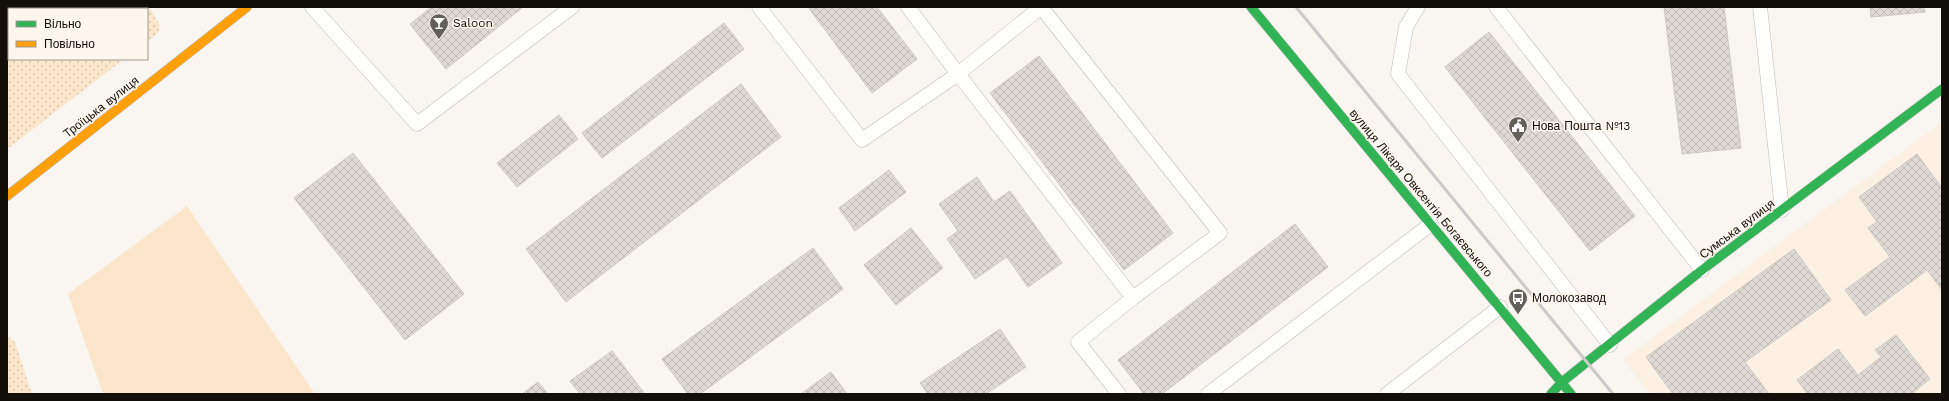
<svg xmlns="http://www.w3.org/2000/svg" width="1949" height="401" font-family="'Work Sans',sans-serif">
<style>
.built{fill:#fbf0e1}
.grass{fill:url(#grass-dots)}
.garden{fill:#fbe6cb}
.building{fill:url(#building-cross-hatch);stroke:#cbc7c2}
.lines{fill:none;stroke-linecap:round;stroke-linejoin:round}
.lane-casing{stroke:#bebab5;stroke-width:15}
.fast-casing{stroke:#bebab5;stroke-width:10}
.slow-casing{stroke:#bebab5;stroke-width:10}
.lane{stroke:#fefefd;stroke-width:14}
.fast{stroke:#30b455;stroke-width:9}
.slow{stroke:#ff9f0a;stroke-width:9}
.rail{stroke:#cbcac9;stroke-width:3}
.labels{text-anchor:middle;dominant-baseline:central;stroke-width:3;stroke-linejoin:round;paint-order:stroke}
.poi-label{font-size:12px;fill:#120e09;stroke:#fdf6ec;text-anchor:start}
.street-label{font-size:12px;fill:#120e09;stroke:#fdf6ec}
</style>
<defs>
<pattern id="grass-dots" width="8" height="8" patternUnits="userSpaceOnUse"><rect width="8" height="8" fill="#fbe6cb"/><path d="M2 2h.1M6 6h.1" fill="none" stroke="#d6c4ad" stroke-width="1.8" stroke-linecap="round"/></pattern>
<pattern id="building-cross-hatch" width="8" height="8" patternUnits="userSpaceOnUse"><rect width="8" height="8" fill="#dfdad5"/><path d="M0 0l8 8M0 8l8-8" fill="none" stroke="#bebab6"/></pattern>
</defs>
<rect width="100%" height="100%" fill="#f9f5f0"/>
<path class="built" d="M1942,122v272h-291l-28,-34z"/>
<path class="grass" d="M7,7h142l11,19 -2,7 -11,9v-33h-138v50h115l-117,90z
M7,336l8,6 17,52h-25z"/>
<path class="garden" d="M187,206l128,188h-212l-35,-100z"/>
<path class="building" d="M432,7h91l-77,62 -36,-45z
M808,7h69l40,52 -45,34z
M1664,7h60l17,141 -59,6z
M1870,7h54l1,5 -54,5z
M724,23l20,26 -142,109 -20,-25z
M1489,32l146,184 -45,35 -145,-184z
M1039,56l134,177 -49,37 -134,-177z
M741,84l40,53 -215,165 -40,-53z
M559,115l19,24 -61,48 -20,-24z
M353,153l111,141 -59,46 -111,-142z
M1917,154l25,34v102l-15,-20 -62,46 -20,-26 45,-33 -22,-29 9,-6 -18,-25z
M889,170l17,22 -51,39 -16,-23z
M977,177l17,25 16,-11 52,72 -34,24 -21,-30 -32,22 -28,-40 11,-8 -19,-27z
M1295,224l33,43 -166,127h-18l-26,-34z
M911,228l32,40 -47,37 -32,-40z
M813,248l30,41 -143,105h-12l-26,-35z
M1794,249l37,51 -86,62 24,32h-96l-27,-37z
M1000,329l26,38 -40,27h-58l-8,-11z
M1896,335l34,44 -19,15h-103l-11,-14 41,-31 20,26 23,-18 -6,-7z
M612,351l33,43h-65l-10,-13z
M831,372l16,22h-46z
M538,382l10,12h-26z"/>
<g class="lines">
<defs>
<path id="lane" d="M312,7l105,117 155,-117
M759,7l103,133 96,-66 -50,-67
M1041,7l179,226 -87,65 -175,-224 83,-67h1
M1418,7l-12,20 -8,47 212,271
M1496,7l206,263
M1760,7l22,203
M1119,394l-41,-52 55,-44
M1208,394l223,-170
M1387,394l113,-87"/>
<path id="fast" d="M1251,7l320,387
M1551,394l11,-12 140,-112 240,-181"/>
<path id="slow" d="M7,196l240,-189"/>
</defs>
<use href="#lane" class="lane-casing"/>
<use href="#fast" class="fast-casing"/>
<use href="#slow" class="slow-casing"/>
<use href="#lane" class="lane"/>
<use href="#fast" class="fast"/>
<use href="#slow" class="slow"/>
<path class="rail" d="M1296,7l317,387"/>
</g>
<defs>
<symbol id="bar-pin" viewBox="-11 -11 22 30"><path d="M0 17L-7.5 6A9.5 9.5 0 1 1 7.5 6Z" fill="#635f5a" stroke="#fdf6ec"/><path d="M-6-5H6L.8 .8V4.5H3.5V6h-7V4.5H-.8V.8Z" fill="#fff"/></symbol>
<symbol id="civic-pin" viewBox="-11 -11 22 30"><path d="M0 17L-7.5 6A9.5 9.5 0 1 1 7.5 6Z" fill="#635f5a" stroke="#fdf6ec"/><path d="M-.6-6.5H3V-4.5H.6V-3L4-1V1h2V6H-6V1h2V-1L-.6-3ZM-1.2 2.5V6h2.4V2.5Z" fill="#fff"/></symbol>
<symbol id="bus-pin" viewBox="-11 -11 22 30"><path d="M0 17L-7.5 6A9.5 9.5 0 1 1 7.5 6Z" fill="#635f5a" stroke="#fdf6ec"/><path d="M-5-6H5V4H4V6H2V4H-2V6H-4V4H-5ZM-3.5-4V0h7V-4ZM-3.5 1.2v1.5H-2V1.2ZM2 1.2v1.5H3.5V1.2Z" fill="#fff"/></symbol>
</defs>
<g fill-rule="evenodd">
<use href="#bar-pin" x="428" y="12" width="22" height="30"/>
<use href="#civic-pin" x="1507" y="115" width="22" height="30"/>
<use href="#bus-pin" x="1507" y="287" width="22" height="30"/>
</g>
<g class="labels">
<g class="poi-label">
<text x="453" y="23">Saloon</text>
<text x="1532" y="126">Нова Пошта №13</text>
<text x="1532" y="298">Молокозавод</text>
</g>
<g class="street-label">
<text transform="translate(101 107) rotate(-38)">Троїцька вулиця</text>
<text transform="translate(1421 193) rotate(50)">вулиця Лікаря Овксентія Богаєвського</text>
<text transform="translate(1737 229) rotate(-37)">Сумська вулиця</text>
</g>
</g>
<rect width="1949" height="401" fill="none" stroke="#120e09" stroke-width="16"/>
<rect x="8" y="8" width="140" height="52" fill="#fdf6ec" stroke="#9f9991"/>
<rect x="16" y="21" width="20" height="6" fill="#30b455" stroke="#9f9991"/>
<text x="44" y="28" font-size="12" fill="#120e09">Вільно</text>
<rect x="16" y="41" width="20" height="6" fill="#ff9f0a" stroke="#9f9991"/>
<text x="44" y="48" font-size="12" fill="#120e09">Повільно</text>
</svg>
